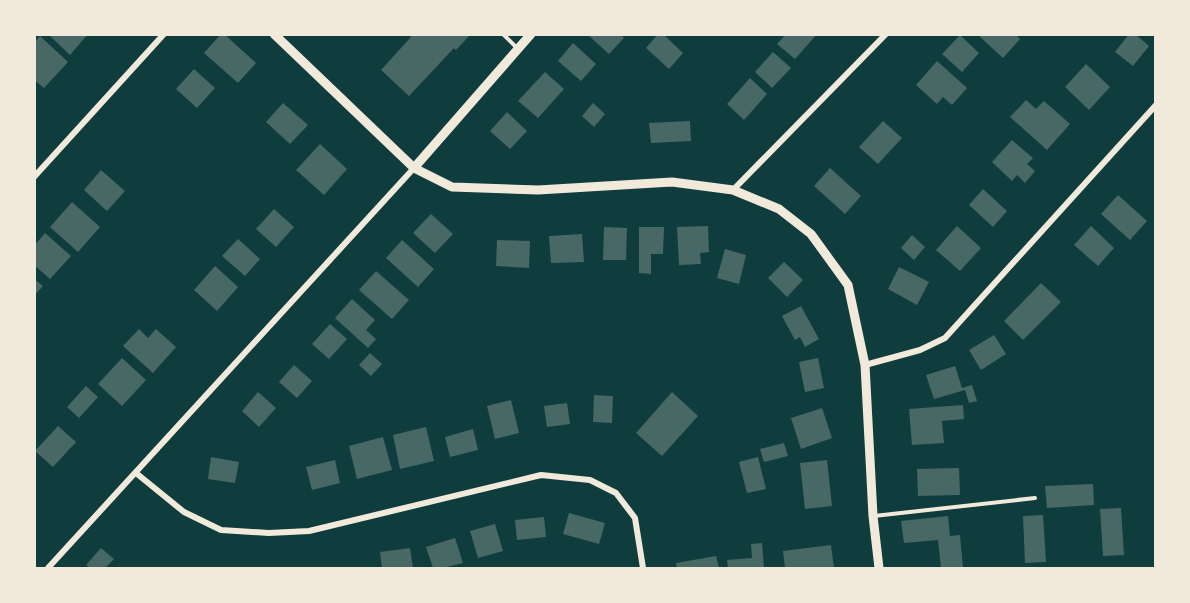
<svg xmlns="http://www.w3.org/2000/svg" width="1190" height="603" font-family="Signika,sans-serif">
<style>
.building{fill:#486865}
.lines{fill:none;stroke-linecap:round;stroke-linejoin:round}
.service{stroke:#f1e9da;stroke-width:4}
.minor{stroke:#f1e9da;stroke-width:6}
.tertiary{stroke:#f1e9da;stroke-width:9}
</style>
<rect width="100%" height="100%" fill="#0f3d3e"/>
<path class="building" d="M51,34h37l-18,21 -20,-19z
M221,34h3l32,29 -18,20 -34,-30z
M409,34h59l1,2 -13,14 -2,-2 -45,48 -28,-26 30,-33z
M587,34h33l4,4 -15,16z
M658,34h5l20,19 -14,16 -23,-21z
M786,34h31l-22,25 -18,-15z
M982,34h33l5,5 -17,19 -23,-21z
M1129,34h6l14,12 -16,20 -18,-14z
M960,35l19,18 -17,19 -20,-18z
M40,36l28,26 -24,26 -10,-8v-37z
M573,43l23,21 -15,17 -23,-20z
M773,52l18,16 -19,20 -17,-16z
M937,61l30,27 -15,17 -9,-8 -6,7 -21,-19z
M1086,64l24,23 -21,23 -24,-23z
M194,69l21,19 -18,20 -21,-19z
M545,72l19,17 -26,29 -20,-17z
M750,78l17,16 -23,26 -17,-16z
M1026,100l10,9 8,-8 26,23 -23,26 -37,-33z
M283,103l25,22 -18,19 -24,-22z
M593,103l12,11 -11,13 -12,-11z
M507,112l20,19 -17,18 -20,-18z
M690,121l1,20 -40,2 -2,-20z
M883,121l19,17 -24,26 -19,-17z
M1012,140l21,18 -6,6 8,7 -10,12 -8,-8 -5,6 -20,-19z
M320,144l27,25 -23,26 -28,-25z
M830,168l31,28 -16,18 -31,-28z
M101,170l24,21 -18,20 -23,-21z
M983,189l24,22 -14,16 -24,-22z
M1118,195l29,26 -17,19 -29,-26z
M72,202l28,25 -22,25 -28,-25z
M274,209l20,18 -18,20 -20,-18z
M431,214l22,20 -18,19 -22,-20z
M708,226l1,26 -9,1 1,11 -22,1 -2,-38z
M957,226l24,22 -21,23 -24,-21z
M1091,226l23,22 -16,18 -24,-21z
M604,227l23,1 -1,32h-23z
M639,227h25l-1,27h-12v20l-12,-1z
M45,233l26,23 -21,23 -16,-14v-19z
M582,234l2,28 -33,1 -2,-27z
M912,235l13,12 -11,13 -13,-12z
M238,239l22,20 -15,17 -23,-20z
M402,240l32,29 -16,18 -32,-29z
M497,240l33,1 -1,27 -33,-2z
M725,249l21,6 -7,29 -22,-6z
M784,262l19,18 -16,17 -19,-19z
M215,266l23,21 -21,24 -23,-21z
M899,267l30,15 -12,23 -29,-16z
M376,271l33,29 -17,19 -33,-29z
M34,279l9,7 -9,10z
M1041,283l20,19 -38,38 -19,-19z
M352,299l23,21 -9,10 10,9 -8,9 -33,-30z
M801,306l18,33 -14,8 -5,-10 -5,3 -13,-24z
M330,324l17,15 -18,20 -17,-15z
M139,329l9,9 8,-9 20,18 -23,26 -30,-27z
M994,335l12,19 -25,16 -12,-20z
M370,353l12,11 -11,12 -12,-11z
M122,358l24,22 -24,26 -24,-22z
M818,358l6,30 -19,4 -6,-30z
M294,365l18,16 -15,17 -18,-16z
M955,366l7,22 10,-3 5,16 -8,2 -4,-13 -31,9 -8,-24z
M86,386l12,11 -19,21 -12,-11z
M258,392l18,16 -17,19 -17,-16z
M672,392l26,24 -36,40 -26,-23z
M594,395l19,1 -1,27 -19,-1z
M511,400l8,33 -24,6 -8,-33z
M567,403l3,21 -23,3 -3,-21z
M963,405l1,14 -22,2 2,22 -32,2 -3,-36z
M822,408l10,30 -31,11 -10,-31z
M58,426l18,16 -23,25 -18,-16z
M426,427l8,34 -34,8 -7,-34z
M473,429l5,21 -28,7 -5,-20z
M383,437l9,33 -35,9 -8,-33z
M784,443l4,13 -24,6 -4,-13z
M211,457l28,5 -4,21 -27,-4z
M758,457l8,32 -19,4 -8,-31z
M335,460l5,23 -28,7 -6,-23z
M827,460l5,46 -27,3 -5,-46z
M959,468l1,27 -42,1 -1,-27z
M1093,484l1,21 -47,3 -2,-22z
M1121,508l3,47 -21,1 -3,-47z
M569,513l36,10 -6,21 -36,-10z
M1043,515l3,47 -21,1 -2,-47z
M948,516l2,20 10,-1 3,33h-22l-3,-28 -34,3 -3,-22z
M544,517l2,20 -29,3 -2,-20z
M495,524l8,27 -25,7 -8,-27z
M455,538l8,25 -20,5h-10l-7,-21z
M762,543l2,25h-36l-1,-8 25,-2 -1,-14z
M831,545l3,23h-49l-2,-17z
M101,548l13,11 -9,9h-14l-5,-3z
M410,548l3,20h-31l-2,-16z
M716,556l3,12h-42l-1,-5z"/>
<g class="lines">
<path class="service" d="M503,34l15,15
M874,516l161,-18"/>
<path class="minor" d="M34,177l130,-143
M733,190l153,-156
M865,365l55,-15 25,-12 211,-233
M136,473l48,39 37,18 48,3 40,-2 232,-56 49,5 26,13 19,25 8,50
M48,568l366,-400"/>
<path class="tertiary" d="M274,34l140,134 38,19 86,3 134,-8 61,8 46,19 32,25 37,51 17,80 8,151 6,52
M414,168l117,-134"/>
</g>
<rect width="1190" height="603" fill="none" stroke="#f1e9da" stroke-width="72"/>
</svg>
